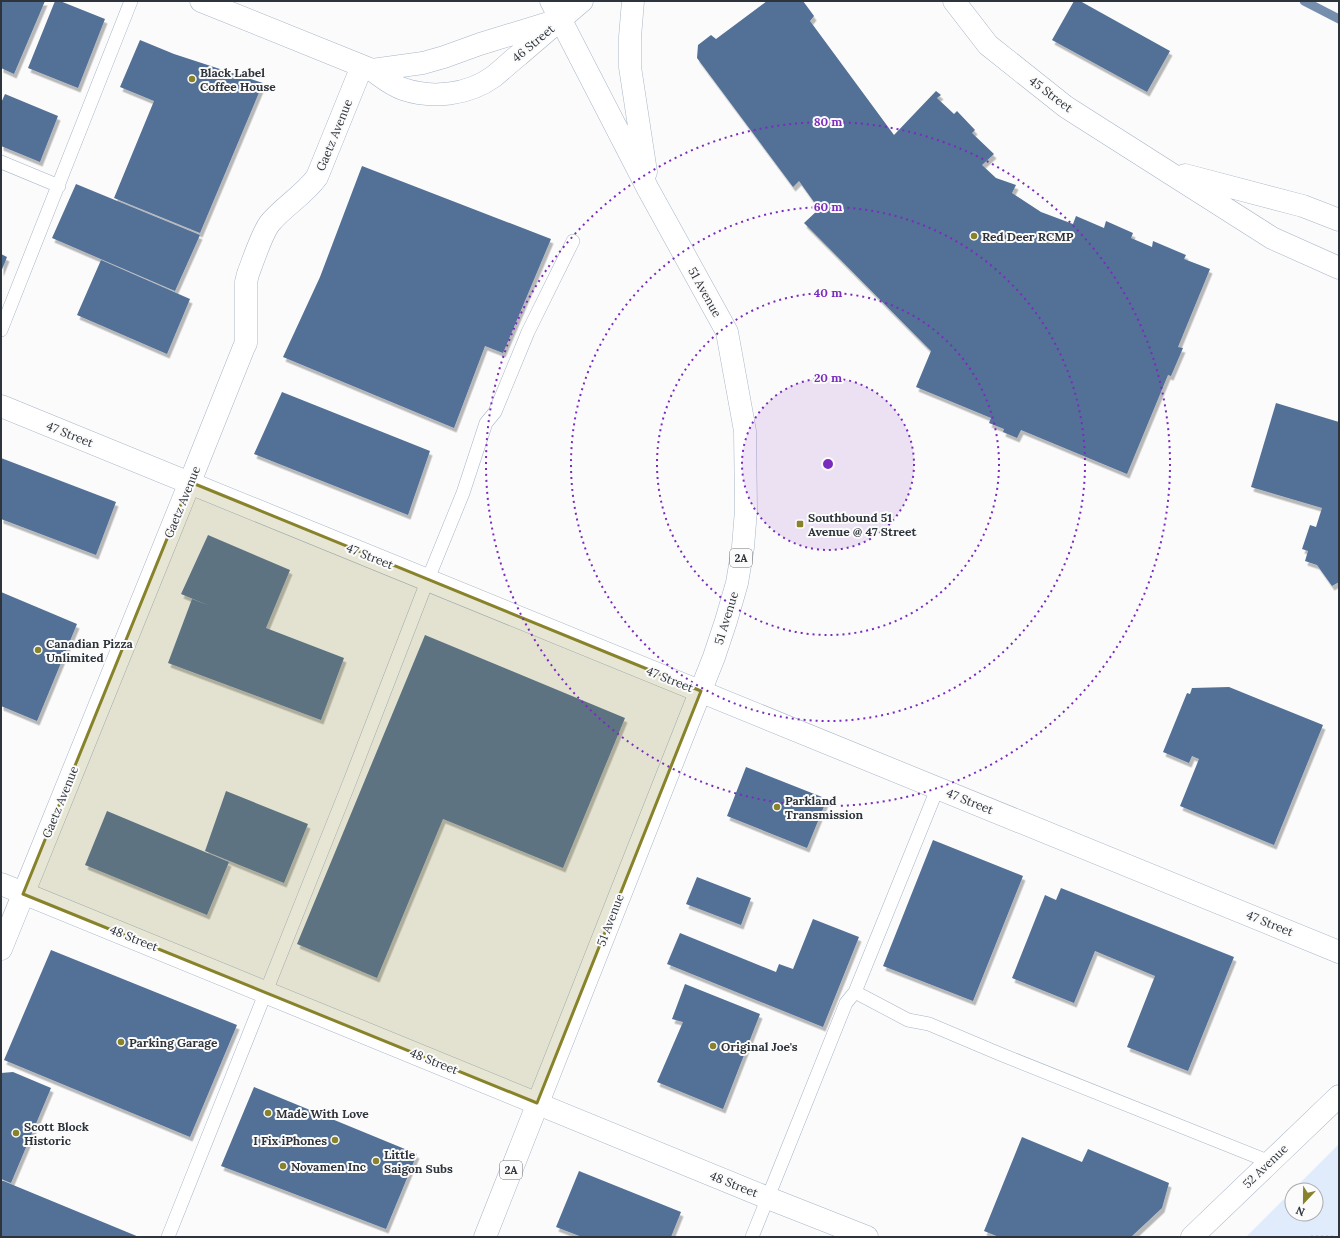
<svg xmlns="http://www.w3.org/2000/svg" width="1340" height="1238" font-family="Lora,serif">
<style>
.green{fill:#e0ecfc}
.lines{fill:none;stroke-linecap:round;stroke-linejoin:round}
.stream{stroke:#768ead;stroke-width:9}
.building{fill:#537097;filter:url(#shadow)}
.service-casing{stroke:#a7b5c7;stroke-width:14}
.minor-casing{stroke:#a7b5c7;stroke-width:23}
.tertiary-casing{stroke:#a7b5c7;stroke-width:23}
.primary-casing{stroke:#a7b5c7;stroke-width:23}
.path{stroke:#929599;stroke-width:2.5;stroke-dasharray:2 3;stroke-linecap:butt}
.service{stroke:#fff;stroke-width:13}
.minor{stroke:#fff;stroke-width:22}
.tertiary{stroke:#fff;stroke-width:22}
.primary{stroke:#fff;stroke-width:22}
.marked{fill:#88832b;fill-opacity:0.2;stroke:#88832b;stroke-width:3;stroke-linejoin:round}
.ring{fill:none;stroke:#7b2cbf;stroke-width:2;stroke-dasharray:2 4}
.poi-dot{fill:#88832b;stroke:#fbfbfb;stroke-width:1.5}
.labels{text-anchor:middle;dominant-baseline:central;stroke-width:4;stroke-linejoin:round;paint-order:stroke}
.shield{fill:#fbfbfb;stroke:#6c7075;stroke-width:1}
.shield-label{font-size:11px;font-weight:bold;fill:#2e343b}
.street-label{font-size:12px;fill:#2e343b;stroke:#fbfbfb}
.poi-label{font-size:12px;font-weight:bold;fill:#2e343b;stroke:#fbfbfb;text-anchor:start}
.centre{fill:#7b2cbf;stroke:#fbfbfb;stroke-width:2}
.ring-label{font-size:12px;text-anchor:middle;font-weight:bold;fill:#7b2cbf;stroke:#fbfbfb;stroke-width:4;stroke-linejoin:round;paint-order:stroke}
</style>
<defs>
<filter id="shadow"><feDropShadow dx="2.5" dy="4.5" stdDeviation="0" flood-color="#0004"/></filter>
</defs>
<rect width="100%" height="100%" fill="#fbfbfb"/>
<path class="green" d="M1339,1144v93h-93l46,-46v23h24v-24h-23z"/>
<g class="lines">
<path class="stream" d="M1304,1l35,18"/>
</g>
<path class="building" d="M1,1h44l-31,73 -13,-6z
M55,1h5l45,18 -27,69 -50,-20z
M767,1h36l11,15 -4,5 84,114 42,-44 5,4 -4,3 17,16 3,-3 18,19 -3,3 22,21 -12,11 14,13 20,7 -4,8 29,19 32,12 3,-8 28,12 2,-7 27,12 -2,5 21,9 1,-6 33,14 -2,4 26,10 -32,78 5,1 -12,28 -3,-1 -41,99 -106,-44 -4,8 -14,-6 1,-3 -15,-6 2,-5 -75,-31 15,-36 -127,-128 15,-14 -20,-28 -6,6 -96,-129 1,-13 13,-10 5,4z
M1074,1h6l90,50 -23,41 -95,-52z
M140,40l34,14 89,29 -63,150 -86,-35 40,-97 -34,-14z
M5,94l53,22 -18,46 -39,-16v-43z
M362,166l189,73 -48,114 -18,-7 -31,82 -171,-71 37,-80z
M76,184l124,51 -25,56 -123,-53z
M1,254l6,3 -6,15z
M101,260l89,39 -23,55 -90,-39z
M282,392l148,59 -22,64 -154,-61z
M1276,403l63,19v160l-7,4 -15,-21 -12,-4 3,-10 -6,-2 8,-24 6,2 6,-19 -71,-21z
M1,458l115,44 -20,53 -95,-36z
M208,535l82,35 -24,58 78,30 -23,62 -153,-57 24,-64 18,7 -29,-12z
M1,592l76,32 -40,97 -36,-15z
M425,635l200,83 -62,150 -120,-49 -66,159 -80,-34z
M1229,687l94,38 -49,120 -94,-39 19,-47 -7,-3 -3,7 -26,-11 24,-59 3,1 2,-6z
M746,767l81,32 -20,49 -80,-32z
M226,791l82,33 -24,59 -79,-32z
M107,811l122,51 -22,53 -122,-50z
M933,840l90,36 -50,125 -90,-35z
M697,877l54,21 -10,27 -55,-21z
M1061,888l173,69 -46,114 -61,-24 28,-71 -60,-25 -21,52 -62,-25 33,-83 11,5z
M813,919l46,18 -36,90 -156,-63 13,-31 96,39 3,-8 14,5z
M51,950l186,75 -47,112 -186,-77z
M685,984l75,30 -37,95 -66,-27 26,-60 -11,-3z
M13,1072l38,16 -40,95 -10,-4v-106z
M254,1087l163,67 -31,75 -165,-63z
M1022,1137l60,25 6,-13 81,34 -7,25 -31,29h-132l-15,-6z
M579,1171l102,41 -10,25h-89l-26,-10z
M1,1180l138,57h-138z"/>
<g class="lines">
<defs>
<path id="service" d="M1,162l58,24
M1,330l130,-329
M855,992l53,28 21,4 71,30 270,108
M168,1237l182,-456 78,-202 35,-86 23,-70 9,-11 33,-80 45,-91
M752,1237l94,-234 9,-11 83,-205"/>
<path id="minor" d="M201,1l171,69c10,7 19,15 31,19 29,10 65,6 90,-12 9,-7 17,-15 26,-22 14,-12 28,-24 42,-36
M372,70l51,-7 21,-6 36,-13 72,-22
M190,482l54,-135 2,-4v-61l2,-8c5,-13 14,-41 22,-51 14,-17 34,-28 47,-46l45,-111"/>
<path id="tertiary" d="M954,1l34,44 78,62 206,131 67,30
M1185,175l118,31 36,14
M1,406l1338,546
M1,884l767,314 99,39
M1,949l189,-467
M1192,1237l147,-141"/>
<path id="primary" d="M633,1l-3,36v30l16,105
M561,19l21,-18
M485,1237l229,-580 12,-36 11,-38 6,-36 3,-37 -1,-79 -18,-99 -79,-143 -97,-188"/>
</defs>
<use href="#service" class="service-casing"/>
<use href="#minor" class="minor-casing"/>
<use href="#tertiary" class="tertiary-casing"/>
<use href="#primary" class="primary-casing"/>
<path class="path" d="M1311,1237h23"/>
<use href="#service" class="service"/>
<use href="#minor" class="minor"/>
<use href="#tertiary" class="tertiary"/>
<use href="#primary" class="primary"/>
</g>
<path class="marked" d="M190,482l511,209 -164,412 -514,-209z"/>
<circle cx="828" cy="464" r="86" fill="#7b2cbf" fill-opacity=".12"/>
<g class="ring">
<circle cx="828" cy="464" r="86"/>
<circle cx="828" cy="464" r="171"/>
<circle cx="828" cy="464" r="257"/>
<circle cx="828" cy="464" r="342"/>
</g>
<g class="poi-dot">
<circle cx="192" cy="79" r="4"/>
<circle cx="974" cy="236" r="4"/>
<rect x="796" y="520" width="8" height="8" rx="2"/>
<circle cx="38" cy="650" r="4"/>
<circle cx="777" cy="807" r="4"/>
<circle cx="121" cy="1042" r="4"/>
<circle cx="713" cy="1046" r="4"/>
<circle cx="268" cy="1113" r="4"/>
<circle cx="16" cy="1133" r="4"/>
<circle cx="335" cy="1140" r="4"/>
<circle cx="376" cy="1161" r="4"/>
<circle cx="283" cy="1166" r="4"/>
</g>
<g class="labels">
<g class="shield">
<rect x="730" y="549" width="22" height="18" rx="3"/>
<rect x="500" y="1161" width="22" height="18" rx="3"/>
</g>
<g class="shield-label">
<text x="741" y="558">2A</text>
<text x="511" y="1170">2A</text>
</g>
<g class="street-label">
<text transform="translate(533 43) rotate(-40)">46 Street</text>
<text transform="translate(1051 94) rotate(37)">45 Street</text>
<text transform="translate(334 135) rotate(-68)">Gaetz Avenue</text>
<text transform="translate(705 292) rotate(61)">51 Avenue</text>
<text transform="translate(70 434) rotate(22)">47 Street</text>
<text transform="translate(182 502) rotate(-68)">Gaetz Avenue</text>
<text transform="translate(370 556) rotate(22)">47 Street</text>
<text transform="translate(726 618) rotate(-73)">51 Avenue</text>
<text transform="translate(670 679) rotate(22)">47 Street</text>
<text transform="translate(970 801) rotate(22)">47 Street</text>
<text transform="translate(60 802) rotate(-68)">Gaetz Avenue</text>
<text transform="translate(610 920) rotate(-69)">51 Avenue</text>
<text transform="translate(1270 923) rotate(22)">47 Street</text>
<text transform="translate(134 938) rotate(22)">48 Street</text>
<text transform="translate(434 1061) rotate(22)">48 Street</text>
<text transform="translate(1265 1166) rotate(-44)">52 Avenue</text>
<text transform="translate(734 1184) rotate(22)">48 Street</text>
</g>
<g class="poi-label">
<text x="200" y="72">Black Label<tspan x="200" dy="14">Coffee House</tspan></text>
<text x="982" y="236">Red Deer RCMP</text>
<text x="808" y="517">Southbound 51<tspan x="808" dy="14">Avenue @ 47 Street</tspan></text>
<text x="46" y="643">Canadian Pizza<tspan x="46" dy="14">Unlimited</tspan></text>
<text x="785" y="800">Parkland<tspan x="785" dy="14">Transmission</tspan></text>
<text x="129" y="1042">Parking Garage</text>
<text x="721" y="1046">Original Joe's</text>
<text x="276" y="1113">Made With Love</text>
<text x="24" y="1126">Scott Block<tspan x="24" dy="14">Historic</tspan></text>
<text x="327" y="1140" text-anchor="end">I Fix iPhones</text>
<text x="384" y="1154">Little<tspan x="384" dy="14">Saigon Subs</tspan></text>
<text x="291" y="1166">Novamen Inc</text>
</g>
</g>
<circle cx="828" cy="464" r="6" class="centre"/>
<g class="ring-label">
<text x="828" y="126">80 m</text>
<text x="828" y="211">60 m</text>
<text x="828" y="297">40 m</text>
<text x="828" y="382">20 m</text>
</g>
<rect width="1340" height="1238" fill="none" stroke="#2e343b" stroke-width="4"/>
<g transform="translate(1304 1202) rotate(202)"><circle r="19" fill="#fbfbfb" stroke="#a9abae"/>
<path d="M0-3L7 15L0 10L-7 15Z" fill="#88832b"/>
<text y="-6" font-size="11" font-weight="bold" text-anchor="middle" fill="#2e343b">N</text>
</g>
</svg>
